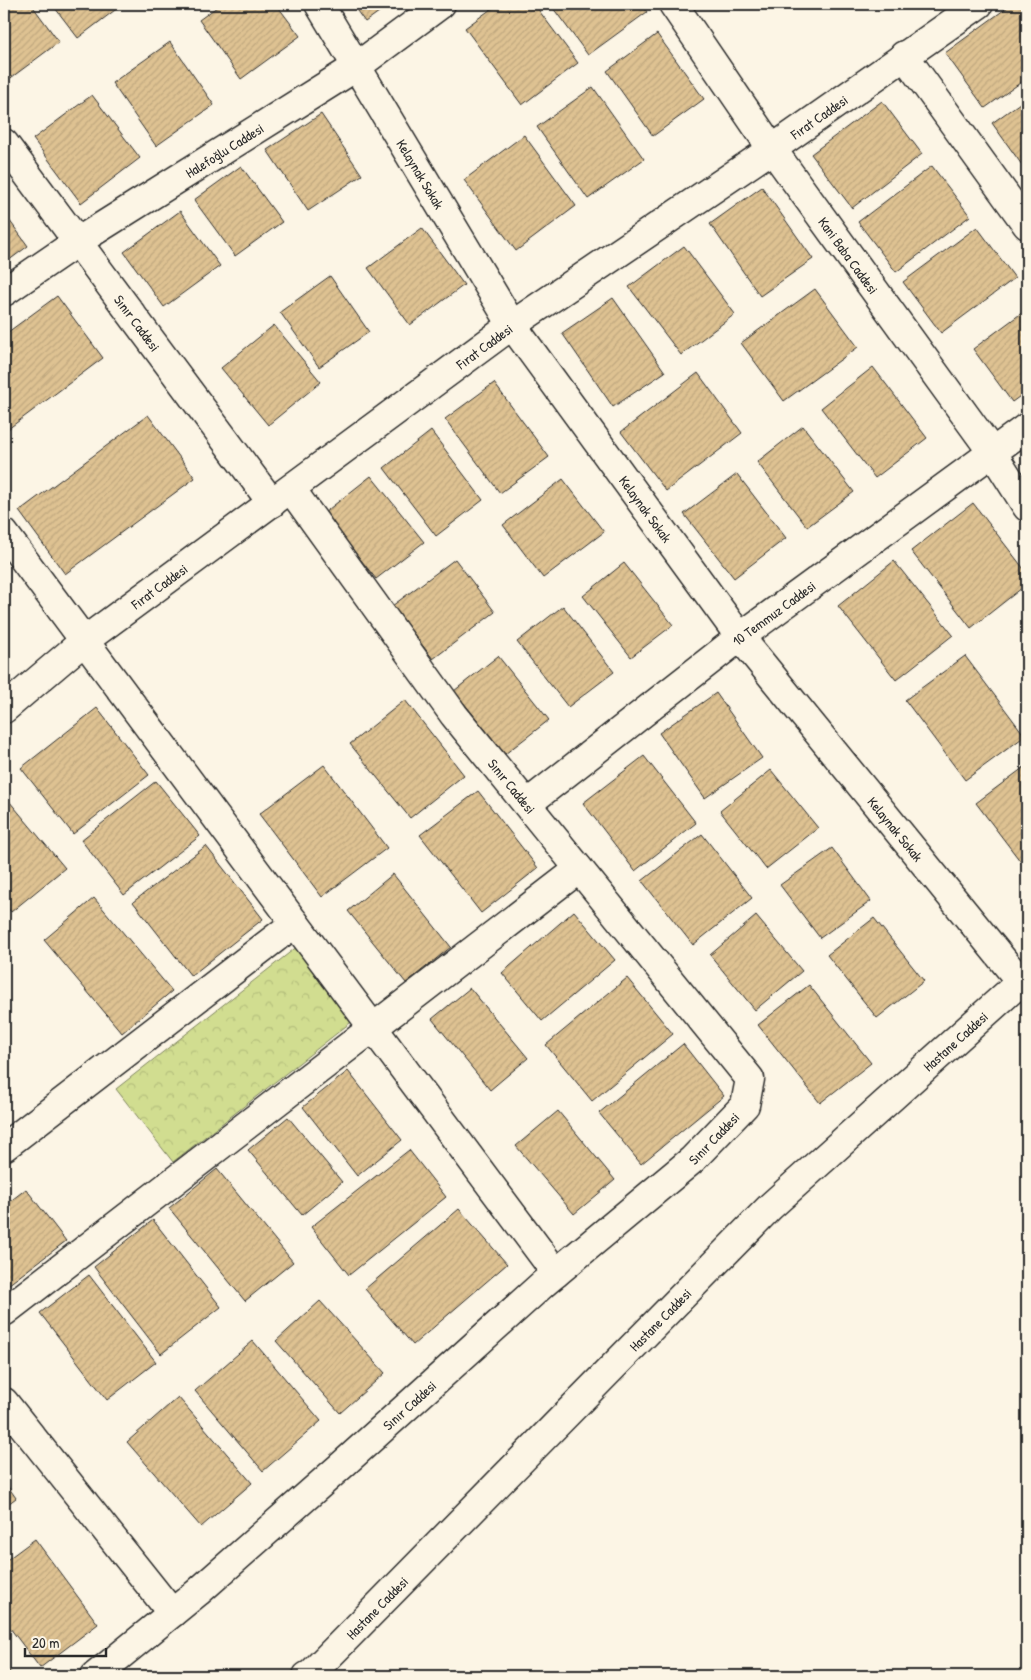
<svg xmlns="http://www.w3.org/2000/svg" width="1031" height="1680" font-family="'Patrick Hand',sans-serif">
<style>
.park{fill:url(#park-crowns);stroke:#7e845e}
.building{fill:url(#building-hatch);stroke:#2b2b2b}
.lines{fill:none;stroke-linecap:round;stroke-linejoin:round}
.minor-casing{stroke:#2b2b2b;stroke-width:31}
.tertiary-casing{stroke:#2b2b2b;stroke-width:31}
.minor{stroke:#fcf5e5;stroke-width:28}
.tertiary{stroke:#fcf5e5;stroke-width:28}
.labels{text-anchor:middle;dominant-baseline:central;stroke-width:5;stroke-linejoin:round;paint-order:stroke}
.street-label{font-size:14px;fill:#2b2b2b;stroke:#fcf5e5}
</style>
<defs>
<pattern id="park-crowns" width="20" height="18" patternUnits="userSpaceOnUse" patternTransform="scale(1.25)"><rect width="20" height="18" fill="#d1dd90"/><path d="M2 6a3 3 0 1 1 6 0M12 15a3 3 0 1 1 6 0" fill="none" stroke="#b4be7c"/></pattern>
<pattern id="building-hatch" width="6" height="6" patternUnits="userSpaceOnUse" patternTransform="scale(1.25)"><rect width="6" height="6" fill="#dec292"/><path d="M-1 1l2-2M0 6l6-6M5 7l2-2" fill="none" stroke="#bfa77e"/></pattern>
</defs>
<rect width="100%" height="100%" fill="#fcf5e5"/>
<filter id="ink" filterUnits="userSpaceOnUse"><feTurbulence type="fractalNoise" baseFrequency=".02" numOctaves="2"/><feDisplacementMap in="SourceGraphic" scale="10" xChannelSelector="R" yChannelSelector="G"/><feConvolveMatrix kernelMatrix="1 2 1 2 8 2 1 2 1" color-interpolation-filters="sRGB"/></filter>
<g filter="url(#ink)">
<path class="park" d="M298,946l57,73 -182,143 -57,-73z"/>
<path class="building" d="M4,4h27l28,38 -55,41z
M52,4h71l-45,34z
M221,4h55l24,32 -59,43 -42,-59z
M352,4h38l-25,18z
M498,4h36l44,59 -56,42 -57,-77z
M550,4h91l6,8 -59,43z
M1012,4h11l4,5v69l-42,30 -40,-55z
M657,34l47,65 -51,37 -46,-65z
M170,42l44,63 -58,41 -44,-63z
M593,87l51,72 -56,40 -51,-72z
M92,95l48,63 -59,45 -48,-64z
M1027,98v74l-35,-49z
M882,101l40,53 -70,54 -41,-54z
M321,114l41,61 -54,36 -41,-61z
M524,135l52,71 -60,45 -52,-71z
M241,166l41,56 -47,34 -41,-56z
M932,166l38,50 -74,56 -38,-50z
M762,187l51,72 -53,37 -50,-72z
M180,211l40,55 -56,41 -40,-55z
M4,213l24,33 -24,18z
M977,227l38,51 -74,55 -38,-51z
M422,228l42,57 -54,40 -42,-57z
M684,246l51,68 -54,41 -52,-68z
M330,276l39,56 -50,35 -39,-55z
M815,289l43,58 -74,54 -43,-58z
M57,296l46,62 -99,74v-97z
M613,298l52,74 -52,35 -51,-74z
M1027,309v82l-15,11 -39,-53z
M274,325l47,57 -53,43 -47,-57z
M873,367l54,71 -52,40 -54,-70z
M698,373l44,60 -76,58 -45,-59z
M494,383l55,74 -49,36 -55,-74z
M148,415l47,63 -130,96 -46,-63z
M803,426l51,66 -47,35 -50,-65z
M431,431l52,69 -47,36 -52,-68z
M737,474l49,64 -52,40 -50,-64z
M371,476l53,66 -48,37 -52,-66z
M563,479l41,53 -61,46 -40,-53z
M973,503l54,70v11l-56,44 -60,-77z
M455,559l40,53 -62,47 -41,-53z
M894,561l59,74 -57,45 -58,-74z
M624,563l49,62 -42,32 -48,-61z
M563,606l51,66 -46,35 -51,-65z
M498,656l51,64 -44,34 -51,-63z
M965,656l60,80 -60,44 -60,-80z
M716,693l46,65 -57,40 -46,-65z
M405,700l59,75 -54,43 -60,-74z
M97,708l52,67 -76,59 -52,-66z
M644,756l52,67 -61,48 -52,-68z
M324,765l63,83 -65,49 -63,-83z
M1027,765v105l-51,-67z
M771,770l47,58 -52,41 -46,-58z
M156,781l44,55 -76,59 -43,-55z
M478,791l60,77 -57,45 -61,-78z
M4,795l61,73 -54,44 -7,-9z
M702,834l50,64 -59,47 -51,-64z
M206,846l57,73 -72,57 -58,-74z
M832,848l39,53 -51,37 -40,-53z
M393,874l58,73 -45,36 -58,-72z
M94,898l78,93 -50,42 -78,-93z
M574,911l41,49 -73,61 -40,-48z
M756,916l46,55 -47,39 -45,-55z
M874,918l50,63 -47,37 -50,-63z
M627,978l46,56 -81,67 -46,-56z
M809,985l62,78 -51,40 -62,-78z
M470,988l58,70 -38,32 -58,-71z
M683,1044l41,52 -83,68 -42,-51z
M348,1071l54,69 -45,36 -54,-69z
M558,1111l57,69 -41,34 -58,-68z
M288,1117l54,65 -40,33 -54,-65z
M409,1150l37,47 -97,78 -38,-48z
M217,1169l76,93 -48,39 -76,-93z
M26,1189l40,52 -62,47v-82z
M459,1209l48,55 -94,81 -48,-56z
M153,1220l68,87 -60,47 -67,-87z
M89,1275l67,87 -49,38 -67,-87z
M320,1301l65,72 -45,40 -64,-72z
M253,1341l68,80 -58,50 -68,-80z
M178,1397l74,86 -51,44 -74,-85z
M4,1481l12,17 -12,9z
M35,1539l63,85 -58,44 -36,-48v-58z
M4,1664l9,12h-9z"/>
<g class="lines">
<defs>
<g id="minor">
<path id="s1" d="M319,4l193,321 228,312 280,344"/>
<path d="M673,4l99,145"/>
<path d="M904,55l123,170"/>
<path id="s2" d="M4,143l268,360"/>
<path id="s3" d="M4,292l73,-50 279,-175 85,-63"/>
<path d="M4,533l552,740"/>
<path id="s4" d="M527,804l213,-167 287,-210"/>
<path d="M4,1147l291,-224"/>
<path d="M4,1312l575,-443"/>
<path d="M4,1402l168,211"/>
<path id="s5" d="M95,1676l103,-84 143,-126 203,-183 148,-123 53,-55 5,-26 -296,-364 -163,-226"/>
</g>
<g id="tertiary">
<path id="s6" d="M772,149l220,303 35,55"/>
<path id="s7" d="M4,709l80,-68 428,-316 260,-176 207,-145"/>
<path id="s8" d="M307,1676l4,-2 460,-468 256,-230"/>
</g>
</defs>
<use href="#minor" class="minor-casing"/>
<use href="#tertiary" class="tertiary-casing"/>
<use href="#minor" class="minor"/>
<use href="#tertiary" class="tertiary"/>
</g>
</g>
<g class="labels">
<g class="street-label">
<text stroke="none"><textPath href="#s7" startOffset="1008">Fırat Caddesi</textPath></text>
<text stroke="none"><textPath href="#s3" startOffset="262">Halefoğlu Caddesi</textPath></text>
<text stroke="none"><textPath href="#s1" startOffset="198">Kelaynak Sokak</textPath></text>
<text stroke="none"><textPath href="#s6" startOffset="131">Kani Baba Caddesi</textPath></text>
<text stroke="none"><textPath href="#s2" startOffset="224">Sınır Caddesi</textPath></text>
<text stroke="none"><textPath href="#s7" startOffset="602">Fırat Caddesi</textPath></text>
<text stroke="none"><textPath href="#s1" startOffset="602">Kelaynak Sokak</textPath></text>
<text stroke="none"><textPath href="#s7" startOffset="198">Fırat Caddesi</textPath></text>
<text stroke="none"><textPath href="#s4" startOffset="312">10 Temmuz Caddesi</textPath></text>
<text transform="translate(512 786) rotate(51)">Sınır Caddesi</text>
<text stroke="none"><textPath href="#s1" startOffset="1008">Kelaynak Sokak</textPath></text>
<text stroke="none"><textPath href="#s8" startOffset="908">Hastane Caddesi</textPath></text>
<text stroke="none"><textPath href="#s5" startOffset="820">Sınır Caddesi</textPath></text>
<text stroke="none"><textPath href="#s8" startOffset="502">Hastane Caddesi</textPath></text>
<text stroke="none"><textPath href="#s5" startOffset="415">Sınır Caddesi</textPath></text>
<text stroke="none"><textPath href="#s8" startOffset="98">Hastane Caddesi</textPath></text>
</g>
</g>
<rect width="1031" height="1680" fill="none" stroke="#fcf5e5" stroke-width="20"/>
<rect x="10" y="10" width="1011" height="1660" fill="none" stroke="#2b2b2b" stroke-width="2" filter="url(#ink)"/>
<path d="M25 1648v8h81v-8" fill="none" stroke="#2b2b2b" stroke-width="2.5"/>
<text x="32" y="1648" font-size="15" fill="#2b2b2b" stroke="#fcf5e5" stroke-width="4" paint-order="stroke">20 m</text>
</svg>
